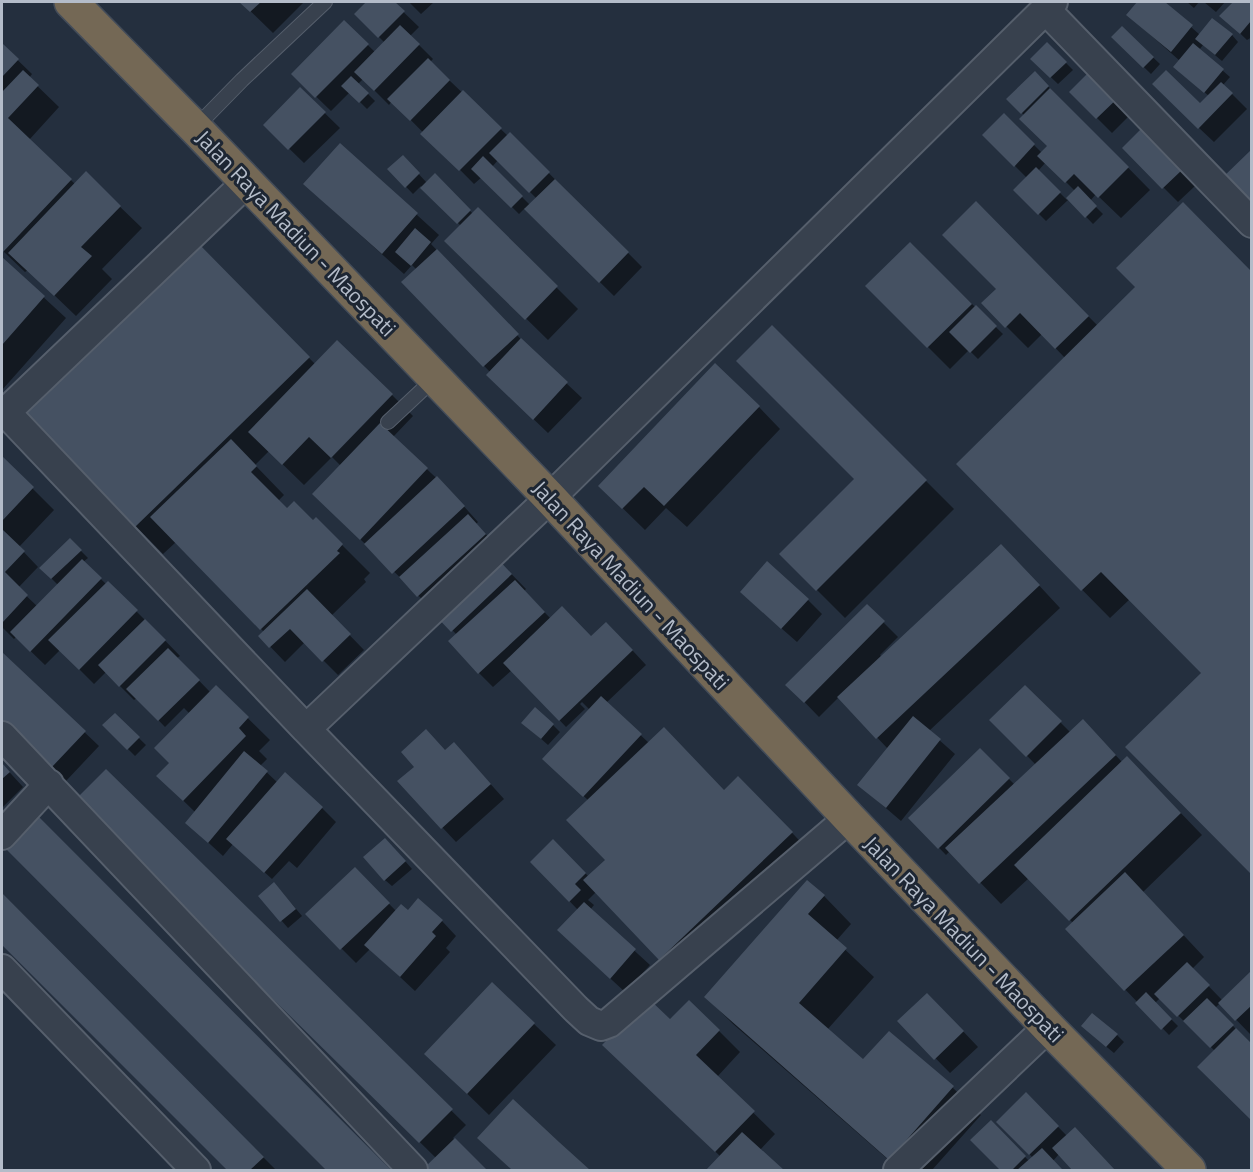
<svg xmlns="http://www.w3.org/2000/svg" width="1253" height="1172" font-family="'Titillium Web',sans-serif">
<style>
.shadow{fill:#0007;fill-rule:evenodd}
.building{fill:#455162}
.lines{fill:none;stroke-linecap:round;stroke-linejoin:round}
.lane-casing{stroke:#565f6c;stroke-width:16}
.street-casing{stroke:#565f6c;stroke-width:32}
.highway-casing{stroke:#434c59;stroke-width:36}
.lane{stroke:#38414e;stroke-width:14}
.street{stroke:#38414e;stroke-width:28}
.highway{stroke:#746855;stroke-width:33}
.labels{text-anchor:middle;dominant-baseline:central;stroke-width:6;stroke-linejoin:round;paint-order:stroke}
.street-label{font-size:22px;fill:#b4bcc9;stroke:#1d2633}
</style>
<rect width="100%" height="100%" fill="#242f3e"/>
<path class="shadow" d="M241,2h63l-31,31z
M369,2h24l26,25 -9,9 23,23 -3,3 78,74 2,-2 132,133 -28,29 -89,-88 -6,6 -37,-37 -8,7 -82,-83 -3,4 -26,-26 -5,5 17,17 -8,8 -17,-17 -19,19 -38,-37 51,-52 31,30 10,-9 -29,-29zM498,160l39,39 -7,6 -38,-38z
M409,2h25l-13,12z
M1139,2h24l37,33h32l6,7 -16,19 -19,-16 -4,5 31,27 -7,8 24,24 -33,33 -46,-43 32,6 9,-9 -27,-22 -2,-13 -52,-46z
M1187,2h12l-5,6z
M1204,2h21l-9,10z
M1235,2h14l3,2v33l-5,3 -25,-24z
M1122,28l38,36 -9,10 -38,-37z
M1047,44l26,26 -15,14 -26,-25z
M2,45l30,29 -3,4 30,29 -30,33 47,45 10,-11 56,54 -40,41 10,10 -36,37 -48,-46 -3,2 -23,-22z
M1094,69l41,41 -23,23 -41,-41z
M1035,73l115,117 -29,28 -25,-24 -6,7 13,13 -10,10 -24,-25 -23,22 -31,-31 12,-12 -43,-43 20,-20 38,38 7,-6 -24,-31 -17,-17zM1046,162l29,29 -8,9 -29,-29z
M300,89l40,39 -36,35 -39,-38z
M1141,131l54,55 -17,16 -54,-54z
M340,145l99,90 -8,9 100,106 51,48 -34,35 -46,-44 -12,-17 -87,-90 14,-12 -5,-5 -8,9 -77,-69z
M1252,152v56l-29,-29z
M403,157l24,26 8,-8 38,39 5,-5 100,100 -30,31 -101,-99 14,-15 -40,-40 -8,8 -24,-25z
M976,203l122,123 39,-39 46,-83 69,69v599l-125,-125 76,-74 -73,-74 -20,19 -152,-154 107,-106 -23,-24 -14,14 -45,-45 15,-14z
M910,244l93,90 -25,25 -9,-9 -19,19 -83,-83z
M198,245l117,119 77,31 21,21 -20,21 58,55 27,30 -2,2 24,25 -7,6 33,34 -2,2 27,28 40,19h30l25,27 -40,38 43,40 75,49 36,7 53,56 -131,125 -86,-88 -8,8 6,5 -4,5 60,55 -25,27 -51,-47 4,-35 -46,-48 21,-21 36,36 18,-17 -18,-59 -30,-28 31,-63 -8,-8 -2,2 5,5 -19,18 -54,-57 -19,17 -14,-14 -22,-38 -48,-49 -73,-70 5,-50 -9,-9 -28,28 -35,-34 -14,14 29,30 -6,6 9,9 26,12 3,-3 54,54 -6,6 2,3 -35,34 33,34 -26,25 -33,-33 -20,20 -25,-26 4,-4 -88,-90 -13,12 -138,-141z
M2,259l64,59 -64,72z
M772,327l182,182 -109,109 -64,-64 75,-75z
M759,407l21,22 -93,98 -21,-19 -21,22 -45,-44z
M2,458l52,52 -35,37 19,20 -20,21 20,19 20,-22 -17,-17 29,-28 18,18 -5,4 23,22 2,-1 43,43 29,30 -3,2 34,35 5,-6 54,53 -11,11 8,8 -7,7 18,17 44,25 14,14 -39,46 -8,-7 -17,18 -39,-35 -10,12 -36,-33 8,-11 -37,-36 13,-13 19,-49 -6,-6 -19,19 -28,-29 -3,2 -28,-28 -12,12 -34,-34 -15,15 -29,-28 -2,2 -12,-12z
M1022,567l38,41 -131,123 26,23 -54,67 -42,-36 29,-36 -49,-52 -20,20 -31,-32 79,-79 31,31 -18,18 2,2z
M808,600l14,14 -25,28 -41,-36z
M2,654l97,92 -33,35 -64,-60z
M1025,687l46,46 33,10 18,19 26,17 54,56 -59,57 61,65 -12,12 31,32 29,-28 -1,62 -31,-32 -5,5 37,37v73l-53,-51 16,-16 -55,-53 -5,5 23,23 -9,9 -102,-106 6,-6 -44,-45 -28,26 -51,-53 -4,4 -36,-37 70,-68 35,35 21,-20 -44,-45z
M115,715l31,30 -11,11 -31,-31z
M553,725l7,7 -12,13 -18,-16z
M446,751l22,8 36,40 -48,43 -14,-15z
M2,764l21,23 -21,21z
M106,771l360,354 -13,13 32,32h-61l12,-12 -361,-356z
M35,815l354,355h-61l-324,-325z
M392,846l20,23 -20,17 -7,-6z
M355,869l41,42 46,10 14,15 -10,12 4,4 -35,39 -45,-42 -14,14 -49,-49z
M281,891l21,25 -14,12 -28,-32z
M2,895l274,275h-47l-227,-227z
M824,896l27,28 -15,17 38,36 -47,53 36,31 26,-28 64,55 28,27 -49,55h-32l-167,-146 -27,-27z
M492,984l64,61 -67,70 -41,-40z
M942,1009l36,38 -28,26 -51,-52z
M670,1021l49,10 21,21 -23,25 58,57 -15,16 22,20h-74l13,-13 -95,-91z
M1090,1033l27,2 7,7 -10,11z
M1026,1094l41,42 23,7 24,27h-40l-15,-16 -6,7 10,9h-61l-30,-30 19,-18 38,39 4,-3 -35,-36z
M513,1101l75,69h-75l-20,-18z"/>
<path class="building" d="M239,2h22l-11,10z
M366,2h29l10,9 -27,27 -24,-24z
M1137,2h28l28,23 -22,27 -45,-37z
M1233,2h18v19l-11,13 -21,-18z
M1212,18l21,16 -18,21 -20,-16z
M344,20l25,24 -54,54 -24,-24z
M400,25l20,19 -46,47 -20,-19z
M1122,26l32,31 -11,11 -32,-31z
M1047,42l20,20 -17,16 -20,-19z
M2,43l17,16 -17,18z
M1193,43l31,26 -20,24 -31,-26z
M428,58l22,22 -40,41 -23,-22z
M1094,67l27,28 -25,24 -27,-27z
M23,70l16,15 -31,33 64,61 -69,73 -1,-160z
M1166,70l34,33 21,-21 12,11 -35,36 -46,-45z
M1035,71l14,15 -28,28 -15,-15z
M351,76l18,17 -10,10 -18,-17z
M300,87l26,25 -38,38 -25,-25z
M1050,88l79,79 -31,31 -24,-24 -9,9 -28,-27 10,-10 -28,-27z
M463,90l39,38 -43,43 -39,-37z
M1004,113l31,31 -21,23 -32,-32z
M1141,129l41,41 -20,19 -40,-41z
M510,132l40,40 -21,21 -40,-40z
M340,143l78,70 -36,41 -79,-70z
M1251,150v61l-30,-32z
M403,155l17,18 -15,15 -18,-19z
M483,156l40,40 -12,12 -40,-39z
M1036,167l25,25 -23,23 -25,-25z
M86,171l35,35 -40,41 11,9 -38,40 -46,-43z
M435,173l36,37 -14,14 -37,-36z
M555,179l74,73 -30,31 -75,-74z
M1078,186l19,20 -12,12 -19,-20z
M976,201l113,115 -34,33 -35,-36 -15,15 -24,-25 15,-14 -54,-54z
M1183,202l68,69v603l-126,-127 76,-74 -100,-101 -20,19 -125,-127 179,-177 -19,-19z
M478,207l80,79 -33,34 -81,-79z
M415,228l16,14 -20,24 -16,-14z
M910,242l62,62 -45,44 -62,-62z
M198,243l112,114 -175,170 -112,-114z
M437,249l82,85 -36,33 -82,-85z
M2,257l43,39 -43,49z
M976,305l21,21 -27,27 -21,-21z
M772,325l155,155 -111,111 -37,-37 75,-75 -118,-118z
M521,338l47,44 -35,38 -47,-45z
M337,340l56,54 -62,64 -22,-21 -27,28 -34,-33z
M715,363l45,43 -96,100 -20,-19 -22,22 -24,-23z
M380,423l48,45 -68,72 -48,-46z
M231,439l26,27 -6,6 36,36 7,-7 19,19 3,-3 27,27 -6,7 3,2 -80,77 -110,-113z
M2,456l32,31 -32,34z
M437,476l28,30 -73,68 -28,-30z
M468,514l18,20 -69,63 -18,-20z
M3,530l22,21 -20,21 23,23 -26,28v-91z
M70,538l12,12 -31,29 -12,-11z
M1001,544l39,41 -164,154 -39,-42z
M494,555l18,19 -61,58 -18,-19z
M82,559l20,19 -72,74 -20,-20z
M767,561l42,38 -28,30 -41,-37z
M515,580l30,32 -67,62 -30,-33z
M108,581l30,29 -59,60 -31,-30z
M307,589l44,45 -29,28 -32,-33 -21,19 -11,-12z
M867,604l18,17 -81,82 -19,-18z
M562,606l29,30 15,-14 27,28 -74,71 -56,-58z
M145,619l21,21 -47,47 -21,-22z
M168,648l32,32 -42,41 -32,-32z
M2,652l84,79 -35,37 -49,-46z
M216,685l33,32 -10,11 7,8 -63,65 -27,-25 13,-13 -15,-15z
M1025,685l37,36 -36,36 -37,-37z
M601,696l41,38 -59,63 -41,-38z
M535,707l19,17 -13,15 -20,-16z
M115,713l25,24 -13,13 -25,-25z
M913,716l28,23 -55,69 -29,-23z
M1083,719l33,36 -137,129 -34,-36z
M664,727l60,63 14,-14 55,56 -134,128 -76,-80 22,-20 -39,-40z
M426,729l19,21 9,-8 37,42 -50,45 -44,-48 17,-14 -13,-15z
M980,748l30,30 -72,71 -30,-31z
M244,751l24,20 -60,72 -23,-20z
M1127,756l54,57 -112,108 -55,-56z
M2,763l8,9 -8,7z
M106,769l347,340 -34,34 -346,-341z
M285,772l38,35 -59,66 -38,-34z
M35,813l356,357h-65l-96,-96 -228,-229z
M385,838l21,23 -22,20 -21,-24z
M553,839l33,34 -11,11 6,6 -12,12 -39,-40z
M355,867l35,36 -50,47 -35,-36z
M1125,872l59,63 -60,56 -59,-62z
M807,880l18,15 -17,19 39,34 -48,55 64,56 26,-28 65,55 -65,74 -185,-163z
M274,882l22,27 -16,13 -22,-26z
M2,893l262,264 -14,13h-23l-225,-225z
M418,898l25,22 -11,12 4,4 -36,41 -36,-32 37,-41 7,6z
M584,902l52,47 -26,30 -53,-49z
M1187,962l23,23 -33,32 -23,-23z
M1251,971v35l-16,15 -17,-18z
M492,982l43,41 -68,71 -43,-40z
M1146,992l26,27 -11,11 -26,-27z
M927,993l37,38 -30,29 -37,-39z
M648,998l22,21 19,-19 31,30 -24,25 59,56 -40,41 -113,-107z
M1207,998l27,27 -24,23 -27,-27z
M1092,1013l26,21 -12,13 -25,-21z
M1236,1028l15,15v77l-54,-53z
M1026,1092l33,34 -30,29 -33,-33z
M513,1099l46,43 31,28h-78l-35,-32z
M991,1120l35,36 -14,14h-12l-30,-30z
M1075,1127l40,43h-43l-20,-22z
M742,1132l42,38h-78z
M455,1138l32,32h-65z
M1042,1148l21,22h-46z"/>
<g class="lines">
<defs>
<path id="lane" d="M195,128l47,-48 83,-78
M388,422l47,-44"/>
<path id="street" d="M1045,9l207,214
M247,182l-238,227 4,11 293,309 244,-231 503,-496
M306,729l270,280 13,12 12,5 8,-3 240,-205
M2,736l411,434
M2,835l47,-51
M2,969l194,201
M898,1170l150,-143"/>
<path id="highway" d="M71,2l124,126 355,370 299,320 199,209 141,143"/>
</defs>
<use href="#lane" class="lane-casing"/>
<use href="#street" class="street-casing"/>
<use href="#highway" class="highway-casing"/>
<use href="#lane" class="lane"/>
<use href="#street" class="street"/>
<use href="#highway" class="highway"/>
</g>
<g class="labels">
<g class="street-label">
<text transform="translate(296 233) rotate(46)">Jalan Raya Madiun - Maospati</text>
<text transform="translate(631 585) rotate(47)">Jalan Raya Madiun - Maospati</text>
<text transform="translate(964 939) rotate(46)">Jalan Raya Madiun - Maospati</text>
</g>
</g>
<rect width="1253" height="1172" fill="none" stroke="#b4bcc9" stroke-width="6"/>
</svg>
